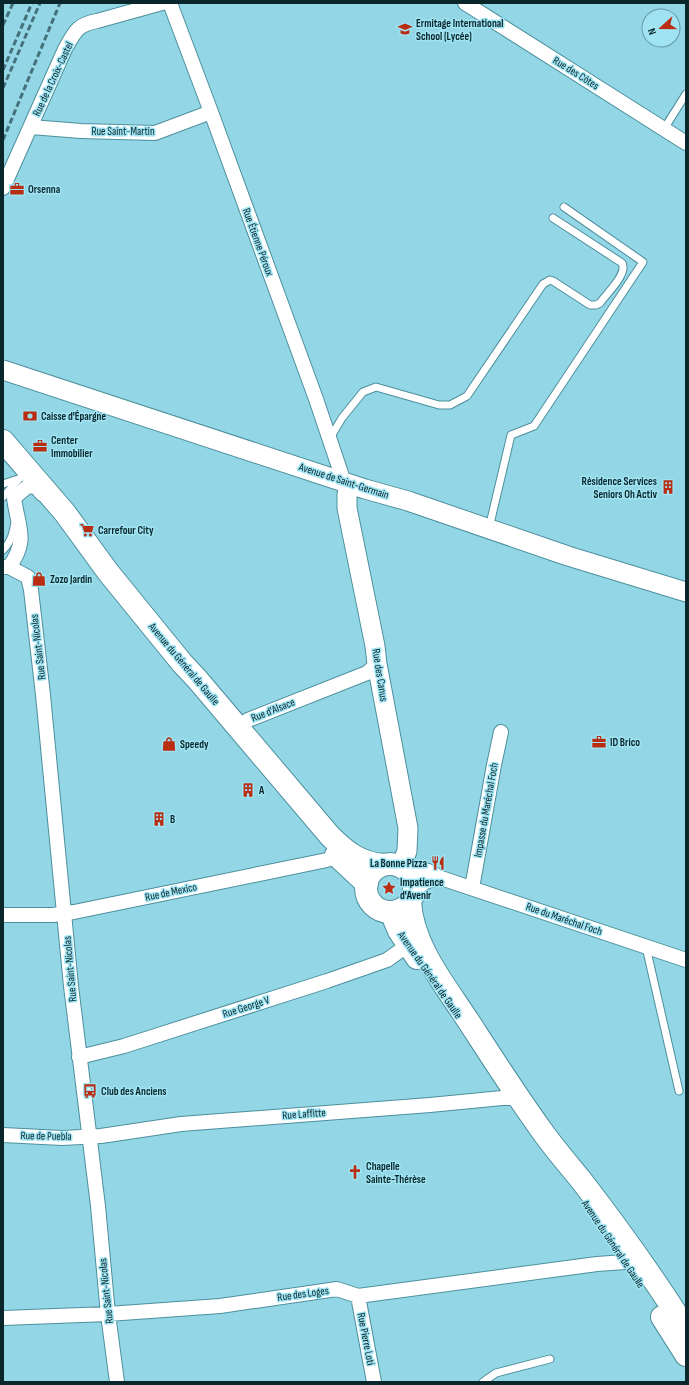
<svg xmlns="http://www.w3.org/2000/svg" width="689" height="1385" font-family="'Sofia Sans Condensed',sans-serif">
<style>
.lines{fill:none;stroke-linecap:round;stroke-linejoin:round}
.service-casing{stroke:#4d8f9d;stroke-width:9}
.minor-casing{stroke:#4d8f9d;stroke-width:16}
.secondary-casing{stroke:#4d8f9d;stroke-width:21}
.primary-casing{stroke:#4d8f9d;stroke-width:24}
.service{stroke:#fff;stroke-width:7}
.minor{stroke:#fff;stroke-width:14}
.secondary{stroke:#fff;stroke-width:19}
.primary{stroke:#fff;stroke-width:22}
.rail{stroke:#44717a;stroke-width:3;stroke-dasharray:6 3;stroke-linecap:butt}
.labels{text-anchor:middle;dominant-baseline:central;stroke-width:3;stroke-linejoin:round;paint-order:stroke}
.poi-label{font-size:11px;font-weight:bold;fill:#09262b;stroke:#a0e4f3;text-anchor:start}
.street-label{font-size:11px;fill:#09262b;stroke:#a0e4f3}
</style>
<rect width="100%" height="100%" fill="#93d7e6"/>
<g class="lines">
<defs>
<path id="service" d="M664,129l22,-35
M330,438l12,-20 21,-26 13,-5 63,18h11l17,-9 76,-112 7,-4 3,1 37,24h6l4,-2c7,-10 28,-29 22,-40l-69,-45
M3,484l15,-5
M3,497l17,-19
M489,528l22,-93 23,-9 109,-164 -79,-55
M3,550c8,-8 10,-16 12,-28
M646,947l33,144
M483,1382l13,-9 54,-14"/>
<path id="minor" d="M170,3l41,109 105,287 28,83
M465,3l221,140
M31,127l50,4 74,2 56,-21
M3,188l62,-139c10,-17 11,-24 32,-28l65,-18
M3,567h6l19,10 3,13 12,105 28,291 27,220 10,108 9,68
M9,567c20,-27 9,-39 5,-69l13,-11 8,-1 7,8
M231,725l7,3 10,-8 119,-47 10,-9
M404,868l24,3 13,7 245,82
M472,888l22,-123 7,-33
M414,891c7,-9 16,-11 27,-13
M3,915h50l21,-3 253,-52 9,-5
M79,1057l45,-11 203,-65 60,-21 21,-15
M3,1135l59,3 39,-2 80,-12 249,-19 72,-7h18
M358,1296l16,86
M3,1318l105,-4 112,-8 117,-17 21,7 239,-32 28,-2"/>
<path id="secondary" d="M3,370l362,119 43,12 160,55 118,36
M353,485l-6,9v14l28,138 2,18 31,164 -1,23 -6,15"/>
<path id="primary" d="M3,441l62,72 43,59 74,91 15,16 133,157c16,16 30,27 53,29
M336,855l31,29
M366 888a24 24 0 1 1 48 0a24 24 0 1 1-48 0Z
M410,902c3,45 35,83 59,120 24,37 47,73 73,109 12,17 26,33 39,49 37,48 73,98 105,149
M391,912l8,19 18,27
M662,1317l24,38"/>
</defs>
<use href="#service" class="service-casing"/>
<use href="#minor" class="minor-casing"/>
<use href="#secondary" class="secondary-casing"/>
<use href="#primary" class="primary-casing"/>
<use href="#service" class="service"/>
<use href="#minor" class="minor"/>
<use href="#secondary" class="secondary"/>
<use href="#primary" class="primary"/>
<path class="rail" d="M3,25l10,-22
M3,70l29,-67
M3,88l37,-85
M3,140l57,-137"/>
</g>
<defs>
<symbol id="school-bare" viewBox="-9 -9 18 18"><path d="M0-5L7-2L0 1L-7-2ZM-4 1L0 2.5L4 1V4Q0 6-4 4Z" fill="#b92e13" stroke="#a0e4f3" stroke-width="2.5" paint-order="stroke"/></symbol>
<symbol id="office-bare" viewBox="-9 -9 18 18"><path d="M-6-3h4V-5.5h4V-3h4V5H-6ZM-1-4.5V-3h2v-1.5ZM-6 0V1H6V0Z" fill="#b92e13" stroke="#a0e4f3" stroke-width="2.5" paint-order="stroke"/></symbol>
<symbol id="bank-bare" viewBox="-9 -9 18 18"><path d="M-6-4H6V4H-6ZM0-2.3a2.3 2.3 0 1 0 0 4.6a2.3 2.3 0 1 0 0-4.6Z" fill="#b92e13" stroke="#a0e4f3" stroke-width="2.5" paint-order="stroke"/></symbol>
<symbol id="building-bare" viewBox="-9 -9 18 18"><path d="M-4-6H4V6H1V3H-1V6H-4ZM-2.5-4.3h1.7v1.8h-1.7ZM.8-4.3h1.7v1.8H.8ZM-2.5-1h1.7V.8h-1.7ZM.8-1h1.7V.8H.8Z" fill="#b92e13" stroke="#a0e4f3" stroke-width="2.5" paint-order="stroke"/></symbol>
<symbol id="supermarket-bare" viewBox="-9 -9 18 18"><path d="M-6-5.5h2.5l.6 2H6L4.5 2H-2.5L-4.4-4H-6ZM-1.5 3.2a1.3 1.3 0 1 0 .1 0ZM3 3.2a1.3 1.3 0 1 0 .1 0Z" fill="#b92e13" stroke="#a0e4f3" stroke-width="2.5" paint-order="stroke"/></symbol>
<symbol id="shop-bare" viewBox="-9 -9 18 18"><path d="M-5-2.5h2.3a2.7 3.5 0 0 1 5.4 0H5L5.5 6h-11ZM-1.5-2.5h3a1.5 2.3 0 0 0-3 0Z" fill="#b92e13" stroke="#a0e4f3" stroke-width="2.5" paint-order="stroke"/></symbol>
<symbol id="restaurant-bare" viewBox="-9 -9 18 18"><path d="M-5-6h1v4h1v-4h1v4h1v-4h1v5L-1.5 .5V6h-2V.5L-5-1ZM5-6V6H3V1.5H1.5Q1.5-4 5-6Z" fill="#b92e13" stroke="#a0e4f3" stroke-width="2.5" paint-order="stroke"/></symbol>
<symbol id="sight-bare" viewBox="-9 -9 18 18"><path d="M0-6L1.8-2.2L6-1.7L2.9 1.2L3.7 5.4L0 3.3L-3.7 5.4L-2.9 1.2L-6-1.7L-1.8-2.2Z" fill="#b92e13" stroke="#a0e4f3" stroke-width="2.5" paint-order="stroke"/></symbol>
<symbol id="bus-bare" viewBox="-9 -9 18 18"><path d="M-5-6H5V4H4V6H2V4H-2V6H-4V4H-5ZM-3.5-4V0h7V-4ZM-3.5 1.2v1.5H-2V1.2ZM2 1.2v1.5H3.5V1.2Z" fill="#b92e13" stroke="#a0e4f3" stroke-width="2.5" paint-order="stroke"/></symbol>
<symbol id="church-bare" viewBox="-9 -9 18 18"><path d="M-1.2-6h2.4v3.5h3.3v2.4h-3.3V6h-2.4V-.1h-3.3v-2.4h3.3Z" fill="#b92e13" stroke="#a0e4f3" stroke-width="2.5" paint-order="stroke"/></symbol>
</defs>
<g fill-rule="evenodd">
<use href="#school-bare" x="395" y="19" width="20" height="20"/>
<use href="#office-bare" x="7" y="179" width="20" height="20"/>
<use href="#bank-bare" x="20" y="406" width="20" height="20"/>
<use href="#office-bare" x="30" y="436" width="20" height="20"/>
<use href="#building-bare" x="658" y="477" width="20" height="20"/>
<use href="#supermarket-bare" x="77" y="520" width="20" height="20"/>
<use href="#shop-bare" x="29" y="569" width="20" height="20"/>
<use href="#office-bare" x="589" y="732" width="20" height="20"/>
<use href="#shop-bare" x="159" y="734" width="20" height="20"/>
<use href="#building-bare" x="238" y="780" width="20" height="20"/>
<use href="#building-bare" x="149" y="809" width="20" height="20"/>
<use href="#restaurant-bare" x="428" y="853" width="20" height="20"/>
<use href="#sight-bare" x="379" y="878" width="20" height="20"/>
<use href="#bus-bare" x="80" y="1081" width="20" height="20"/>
<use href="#church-bare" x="345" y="1162" width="20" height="20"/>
</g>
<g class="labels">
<g class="poi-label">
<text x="416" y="23">Ermitage International<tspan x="416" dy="13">School (Lycée)</tspan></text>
<text x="28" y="189">Orsenna</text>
<text x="41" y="416">Caisse d'Épargne</text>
<text x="51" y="440">Center<tspan x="51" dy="13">Immobilier</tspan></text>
<text x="657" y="481" text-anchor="end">Résidence Services<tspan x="657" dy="13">Seniors Oh Activ</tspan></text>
<text x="98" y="530">Carrefour City</text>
<text x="50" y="579">Zozo Jardin</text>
<text x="610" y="742">ID Brico</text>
<text x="180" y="744">Speedy</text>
<text x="259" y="790">A</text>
<text x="170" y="819">B</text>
<text x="427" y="863" text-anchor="end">La Bonne Pizza</text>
<text x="400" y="882">Impatience<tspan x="400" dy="13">d'Avenir</tspan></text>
<text x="101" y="1091">Club des Anciens</text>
<text x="366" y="1166">Chapelle<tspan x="366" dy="13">Sainte-Thérèse</tspan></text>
</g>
<g class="street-label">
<text transform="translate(576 73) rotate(32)">Rue des Côtes</text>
<text transform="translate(53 79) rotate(-65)">Rue de la Croix-Castel</text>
<text x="123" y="131">Rue Saint-Martin</text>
<text transform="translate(258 242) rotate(70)">Rue Étienne Péroux</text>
<text transform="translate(344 481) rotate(18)">Avenue de Saint-Germain</text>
<text transform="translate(38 647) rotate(-97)">Rue Saint-Nicolas</text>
<text transform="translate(184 664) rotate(50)">Avenue du Général de Gaulle</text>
<text transform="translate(380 675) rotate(81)">Rue des Canus</text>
<text transform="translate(273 710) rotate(-22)">Rue d'Alsace</text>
<text transform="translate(486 810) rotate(-80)">Impasse du Maréchal Foch</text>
<text transform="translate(171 892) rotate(-12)">Rue de Mexico</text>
<text transform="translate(564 919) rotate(19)">Rue du Maréchal Foch</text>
<text transform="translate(70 969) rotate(-95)">Rue Saint-Nicolas</text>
<text transform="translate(430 975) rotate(55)">Avenue du Général de Gaulle</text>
<text transform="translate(246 1007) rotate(-18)">Rue George V</text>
<text transform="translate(304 1114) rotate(-4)">Rue Laffitte</text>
<text transform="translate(46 1136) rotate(1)">Rue de Puebla</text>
<text transform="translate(613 1244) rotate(56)">Avenue du Général de Gaulle</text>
<text transform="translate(106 1291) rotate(-96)">Rue Saint-Nicolas</text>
<text transform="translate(303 1294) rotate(-8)">Rue des Loges</text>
<text transform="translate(366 1339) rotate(79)">Rue Pierre Loti</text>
</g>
</g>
<rect width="689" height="1385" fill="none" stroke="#09262b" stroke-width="8"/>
<g transform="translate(661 28) rotate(249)"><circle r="19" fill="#a0e4f3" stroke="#6498a3"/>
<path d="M0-3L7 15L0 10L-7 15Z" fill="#b92e13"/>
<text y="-6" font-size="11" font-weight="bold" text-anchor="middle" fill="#09262b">N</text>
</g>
</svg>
